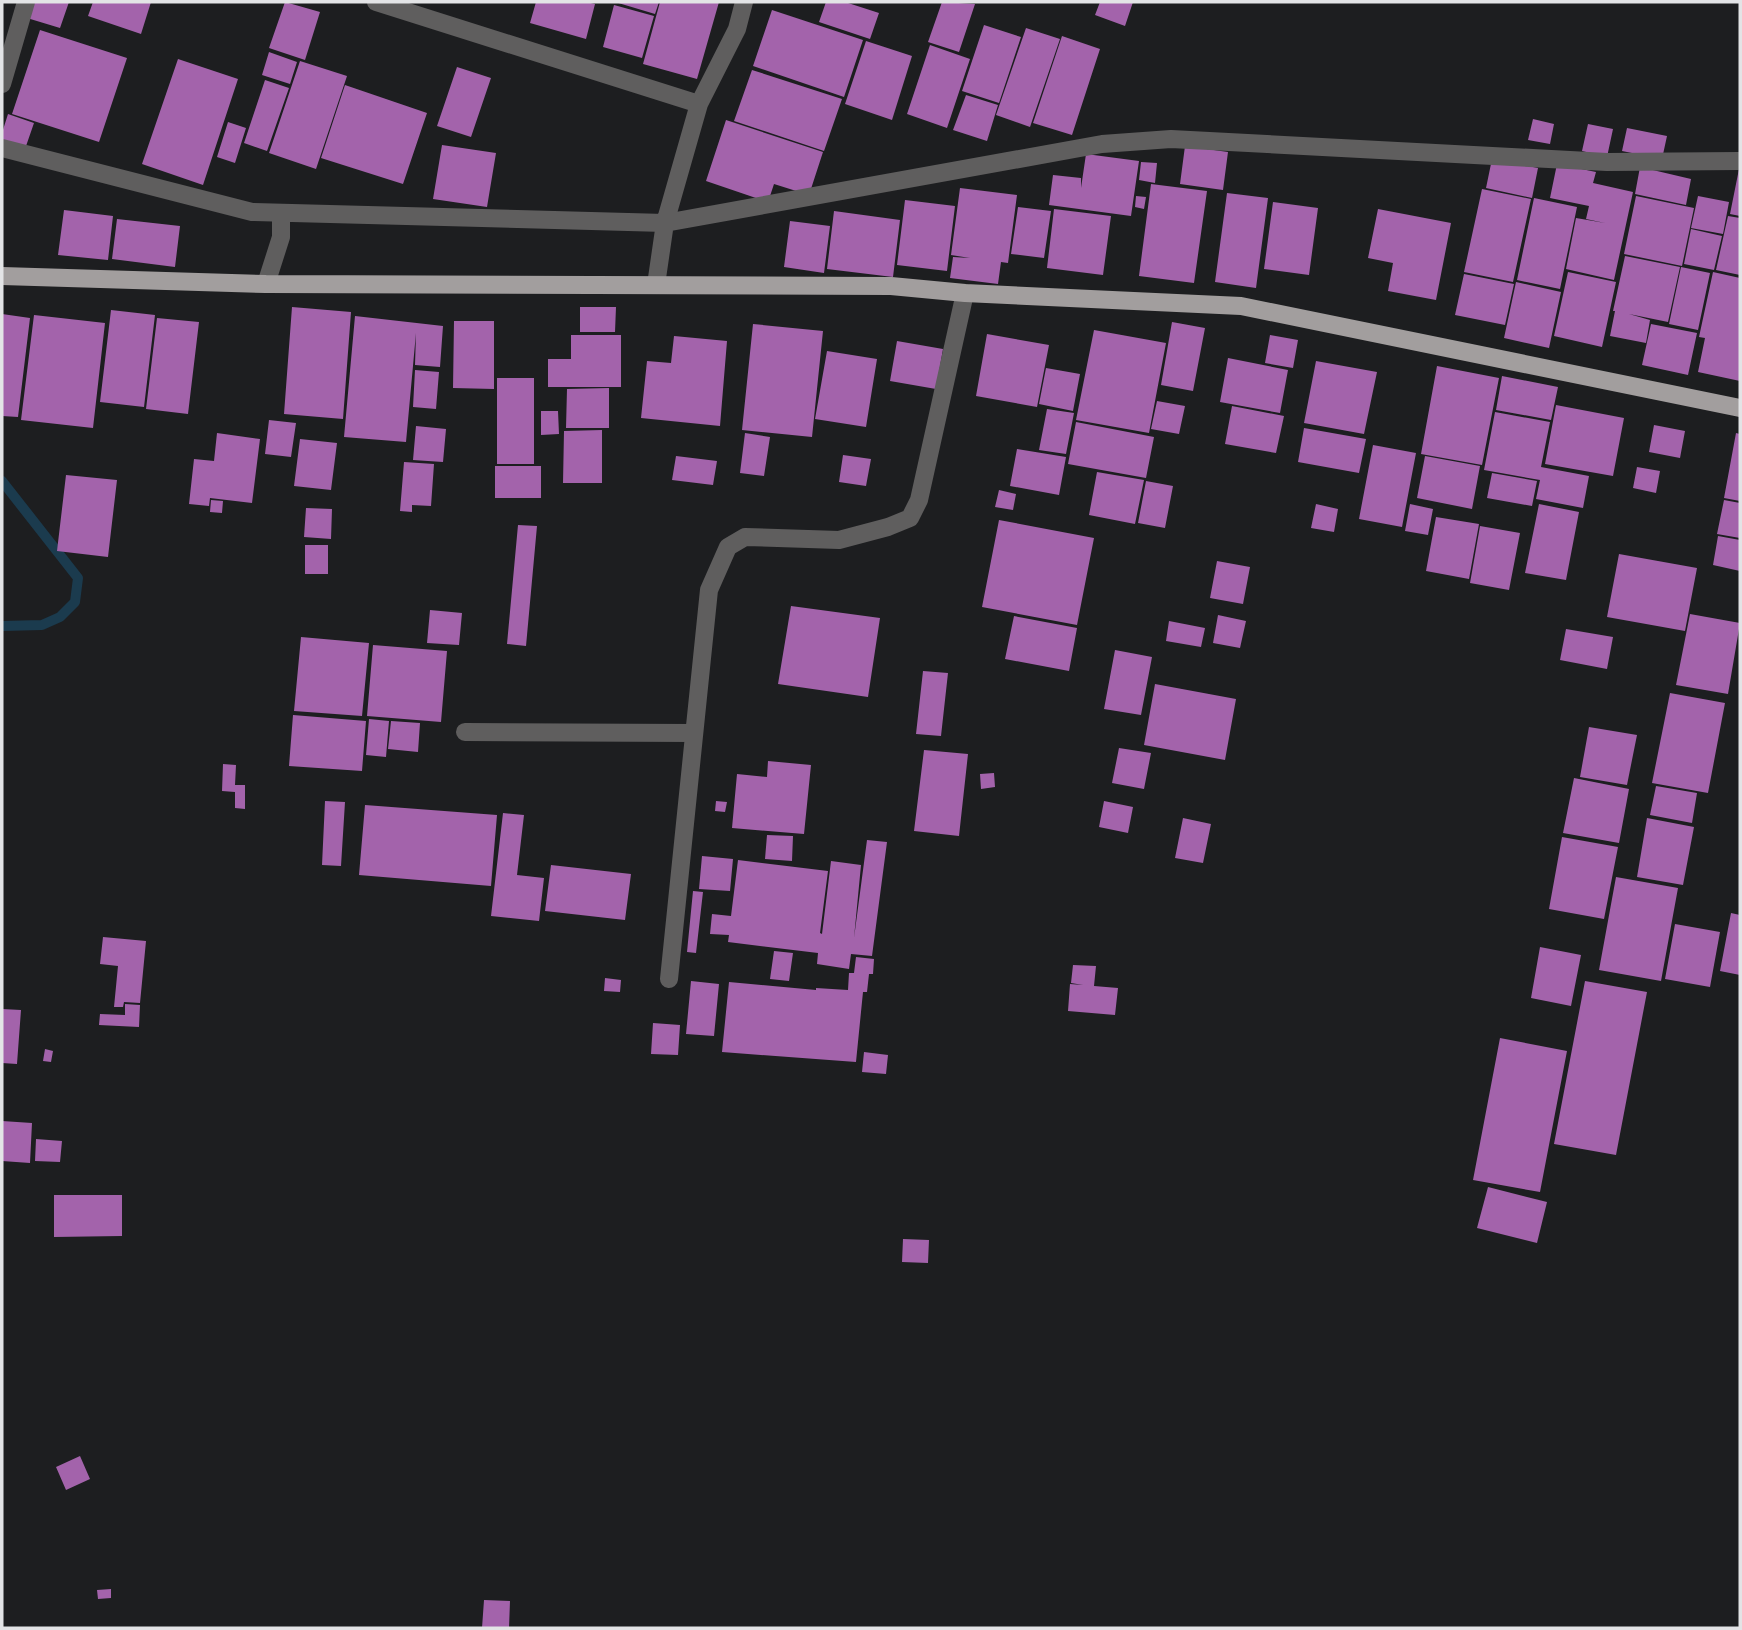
<svg xmlns="http://www.w3.org/2000/svg" width="1742" height="1630" font-family="'Work Sans',sans-serif">
<style>
.lines{fill:none;stroke-linecap:round;stroke-linejoin:round}
.stream{stroke:#1b3b4e;stroke-width:10}
.building{fill:#a363ab}
.minor{stroke:#5f5e5e;stroke-width:18}
.major{stroke:#a29e9e;stroke-width:18}
</style>
<rect width="100%" height="100%" fill="#1d1e20"/>
<g class="lines">
<path class="stream" d="M2,481l76,97 -3,24 -15,15 -18,8 -40,1"/>
</g>
<path class="building" d="M33,2h36l-9,26 -33,-10z
M93,2h58l-10,32 -53,-18z
M285,2l35,10 -15,48 -36,-12z
M536,2h50l9,2 -9,35 -56,-16z
M615,2h44l-4,12z
M660,2h59l-22,77 -54,-15z
M826,2h19l34,11 -9,26 -51,-17z
M942,2l33,2 -16,48 -31,-10z
M1100,2h33l-8,24 -30,-11z
M614,5l40,11 -12,42 -39,-11z
M772,10l91,30 -19,57 -91,-31z
M984,25l37,12 -22,66 -37,-12z
M1026,28l34,11 -30,88 -34,-12z
M40,30l87,28 -28,84 -87,-28z
M1062,36l38,13 -28,86 -39,-12z
M866,41l46,15 -20,64 -47,-16z
M930,45l40,14 -23,69 -40,-14z
M269,52l28,10 -7,22 -28,-9z
M178,59l60,20 -35,106 -61,-21z
M300,61l47,15 -31,93 -47,-16z
M457,67l34,11 -20,59 -34,-11z
M752,70l90,29 -18,52 -90,-30z
M265,80l24,8 -22,63 -23,-8z
M345,85l82,28 -24,71 -82,-26z
M966,95l32,10 -11,36 -34,-11z
M8,114l26,9 -9,26 -23,-7v-9z
M1533,119l21,5 -4,20 -22,-4z
M726,120l97,32 -14,43 -35,-11 -6,18 -62,-21z
M228,122l18,6 -11,35 -18,-6z
M1588,124l25,5 -6,28 -25,-6z
M1627,128l40,8 -5,23 -40,-8z
M442,145l54,8 -9,54 -54,-8z
M1185,146l43,6 -5,38 -43,-6z
M1086,154l53,7 -8,55 -82,-11 4,-30 28,3v10z
M1492,159l46,9 -6,30 -46,-10z
M1141,162l16,1 -2,20 -16,-3z
M1557,164l39,8 -3,11 40,9 -19,88 -48,-11 10,-51 29,5 -19,-4 3,-13 -39,-8z
M1640,167l51,12 -5,26 -51,-11z
M1739,169h1v47l-10,-2z
M1151,184l56,7 -13,92 -55,-7z
M960,188l57,7 -9,68 -7,-1 -3,22 -48,-6 3,-21 17,1 -19,-3z
M1482,189l49,10 -18,83 -49,-10z
M1227,193l41,5 -12,90 -41,-6z
M1136,196l10,1 -2,12 -9,-2z
M1636,196l58,12 -12,58 -58,-12z
M1698,196l31,6 -6,32 -32,-6z
M1534,198l43,9 -17,82 -43,-9z
M905,200l50,6 -8,65 -50,-6z
M1273,202l45,6 -9,67 -45,-6z
M1018,207l33,4 -7,47 -33,-4z
M1054,209l57,7 -8,59 -56,-7z
M1378,209l73,14 -15,77 -48,-9 5,-28 -25,-5z
M64,210l49,6 -5,44 -50,-5z
M834,211l66,9 -7,57 -66,-8z
M1728,216l12,2v57l-24,-5z
M117,219l63,7 -5,41 -63,-8z
M790,221l40,5 -6,47 -40,-6z
M1691,229l31,7 -8,34 -30,-6z
M1625,256l55,11 -12,55 -39,-8 21,6 -4,23 -36,-7 5,-25h-2z
M1681,267l29,6 -12,57 -29,-6z
M1568,272l48,10 -14,65 -48,-11z
M1713,272l27,6v103l-42,-9 7,-34 -6,-1z
M1464,274l50,10 -9,41 -50,-10z
M1516,282l45,10 -12,56 -45,-10z
M292,307l59,5 -8,107 -59,-5z
M580,307h36l-1,25h-35z
M111,310l44,5 -11,92 -44,-5z
M2,314l28,4 -12,99 -16,-1z
M34,315l71,8 -12,105 -72,-8z
M355,316l88,10 -3,41 -25,-2 1,-32 -10,109 -62,-5z
M157,318l42,4 -11,92 -42,-5z
M454,321h40v68l-41,-1z
M1172,322l33,6 -12,63 -32,-6z
M753,324l70,7 -11,106 -70,-7z
M1651,324l46,9 -9,42 -46,-10z
M1094,330l72,13 -17,90 -73,-13z
M987,334l62,11 -12,62 -61,-11z
M571,335h50v52h-73v-28h23z
M1270,335l28,5 -5,28 -28,-5z
M674,336l53,5 -7,85 -79,-8 6,-57 24,2z
M897,341l46,8 -7,40 -46,-8z
M827,351l50,8 -11,68 -51,-8z
M1228,358l60,12 -8,43 -60,-11z
M1316,361l61,11 -13,62 -60,-11z
M1437,366l62,12 -17,87 -61,-11z
M1046,368l34,6 -7,37 -34,-7z
M415,370l24,2 -3,37 -23,-2z
M1502,376l56,11 -7,33 -55,-10z
M497,378h37v86h-37z
M609,388v40h-43l1,-39z
M1157,401l28,5 -6,28 -28,-5z
M1556,405l68,13 -11,58 -68,-12z
M1232,406l52,10 -8,37 -51,-9z
M1047,409l27,4 -8,41 -27,-4z
M541,411h17l1,23 -18,1z
M1495,412l55,10 -9,45 48,9 -6,32 -47,-9 4,-19 -56,-10z
M269,420l27,3 -5,34 -26,-3z
M1076,422l78,15 -8,41 -78,-14z
M1654,425l31,6 -5,27 -31,-6z
M416,426l30,3 -3,33 -30,-2z
M1304,428l62,11 -7,34 -61,-11z
M602,430v53h-39l1,-52z
M217,433l43,6 -8,64 -42,-5 -1,8 -20,-2 5,-45 20,2z
M745,433l25,4 -6,39 -24,-3z
M1736,433l4,1v67l-16,-3z
M300,439l37,4 -6,47 -37,-4z
M1373,445l43,8 -14,74 -43,-8z
M1017,449l49,8 -7,38 -49,-9z
M843,455l28,4 -5,27 -27,-4z
M676,456l41,5 -4,24 -41,-5z
M1425,456l55,10 -8,43 -55,-11z
M404,462l30,2 -3,42 -19,-1v7l-12,-1z
M495,466h46v32h-46z
M1637,467l23,4 -4,22 -23,-5z
M1097,472l47,8 -9,44 -46,-9z
M1492,473l45,8 -5,25 -45,-8z
M66,475l51,5 -9,77 -51,-6z
M1146,481l27,5 -8,42 -27,-5z
M999,490l17,4 -3,16 -18,-3z
M211,500l12,1 -1,12 -12,-1z
M1724,500l16,3v35l-23,-4z
M1316,504l22,5 -4,23 -23,-4z
M1410,504l23,5 -5,26 -23,-4z
M1539,504l40,8 -13,68 -41,-7z
M306,508l26,1 -1,30 -27,-2z
M1436,517l43,7 -10,55 -43,-8z
M999,520l95,18 -17,87 -95,-18z
M518,525l19,1 -11,120 -19,-2z
M1480,526l40,7 -11,57 -39,-7z
M1718,536l22,4v31l-27,-6z
M305,545h23v29h-23z
M1619,554l78,14 -12,63 -78,-14z
M1217,561l33,6 -7,37 -33,-6z
M791,606l89,12 -12,79 -90,-13z
M430,610l32,3 -3,32 -32,-2z
M1690,614l50,9 -12,71 -52,-9z
M1218,615l28,6 -6,27 -27,-5z
M1014,616l63,12 -8,43 -64,-12z
M1169,621l36,7 -4,19 -35,-6z
M1566,629l47,8 -6,32 -47,-9z
M301,637l68,6 -7,73 -68,-5z
M373,645l74,6 -6,71 -74,-6z
M1115,650l37,7 -11,58 -37,-6z
M923,671l25,2 -7,63 -25,-2z
M1155,684l81,15 -11,61 -81,-15z
M1670,693l55,10 -17,90 -56,-10z
M293,715l73,6 -4,50 -73,-5z
M369,719l20,2 -3,36 -20,-2z
M391,721l29,2 -2,29 -30,-3z
M1589,727l48,8 -10,50 -47,-8z
M1119,748l32,5 -7,36 -32,-6z
M924,750l44,4 -9,82 -45,-5z
M768,761l43,4 -7,69 -72,-6 5,-54 30,3z
M223,764l13,1 -1,20h10v24l-10,-1v-16l-13,-1z
M994,773l1,14 -14,2 -1,-15z
M1574,778l55,11 -10,54 -56,-10z
M1656,786l41,7 -5,30 -42,-8z
M325,801l20,1 -4,64 -19,-1z
M716,801l11,1 -2,10 -10,-1z
M1104,801l29,6 -5,26 -29,-6z
M365,805l132,10 -6,71 -132,-11z
M503,813l21,2 -7,60 27,3 -5,43 -48,-5z
M1183,818l28,6 -8,39 -28,-5z
M1647,818l47,9 -11,58 -46,-8z
M767,835l26,1 -1,25 -27,-2z
M1562,837l56,10 -14,72 -55,-10z
M867,840l20,2 -15,114 -21,-2 -2,15 -32,-5 1,-11 -90,-11 1,-7 -19,-1 2,-20 19,2 7,-56 90,11 -8,62 2,1 9,-73 30,4 -7,73z
M702,856l31,3 -3,32 -31,-2z
M551,865l80,9 -6,46 -80,-9z
M1616,877l62,11 -17,93 -62,-11z
M693,891l10,1 -7,61 -9,-1z
M1731,913l9,2v60l-20,-4z
M1675,924l45,8 -10,55 -45,-8z
M103,937l43,4 -6,62 -16,-1 -1,5h-9l4,-41 -18,-2z
M1540,947l41,8 -10,51 -40,-8z
M774,951l19,2 -4,28 -19,-2z
M856,957l18,2 -1,15h-4l-2,18h-4l-7,70 -134,-10 7,-70 87,8v-2l32,2 1,-17h5z
M1073,965l23,1 -2,20 24,2 -3,27 -47,-4 2,-27 13,1 -12,-2z
M605,978l16,2 -1,12 -16,-1z
M691,981l28,3 -5,52 -28,-2z
M1585,981l62,11 -31,163 -62,-11z
M125,1004l15,1 -1,22 -40,-2 1,-11 25,1z
M2,1009l19,1 -4,54 -15,-1z
M653,1023l27,2 -2,30 -27,-1z
M1500,1038l67,13 -27,141 -67,-12z
M45,1049l8,2 -2,11 -8,-1z
M864,1052l24,3 -2,19 -24,-2z
M2,1121l30,2 -2,40 -28,-2z
M36,1139l26,2 -2,21 -25,-1z
M1488,1187l59,15 -10,41 -60,-15z
M54,1195h68v41l-68,1z
M903,1239l26,1 -1,23 -26,-1z
M80,1456l10,23 -24,11 -10,-23z
M111,1589v9l-13,1 -1,-9z
M484,1600l26,1 -1,27h-27z"/>
<g class="lines">
<path class="minor" d="M376,2l323,102
M2,84l24,-82
M2,148l250,64 413,11 437,-79 69,-5 436,23 133,-1
M266,284l15,-47v-24
M656,285l9,-62 34,-119 38,-75 7,-27
M465,732l229,1
M669,979l40,-389 19,-43 17,-10 94,3 49,-13 22,-9 9,-18 46,-207"/>
<path class="major" d="M2,276l264,8 625,2 74,7 276,13 499,102"/>
</g>
<rect width="1742" height="1630" fill="none" stroke="#e3e4e6" stroke-width="7"/>
</svg>
